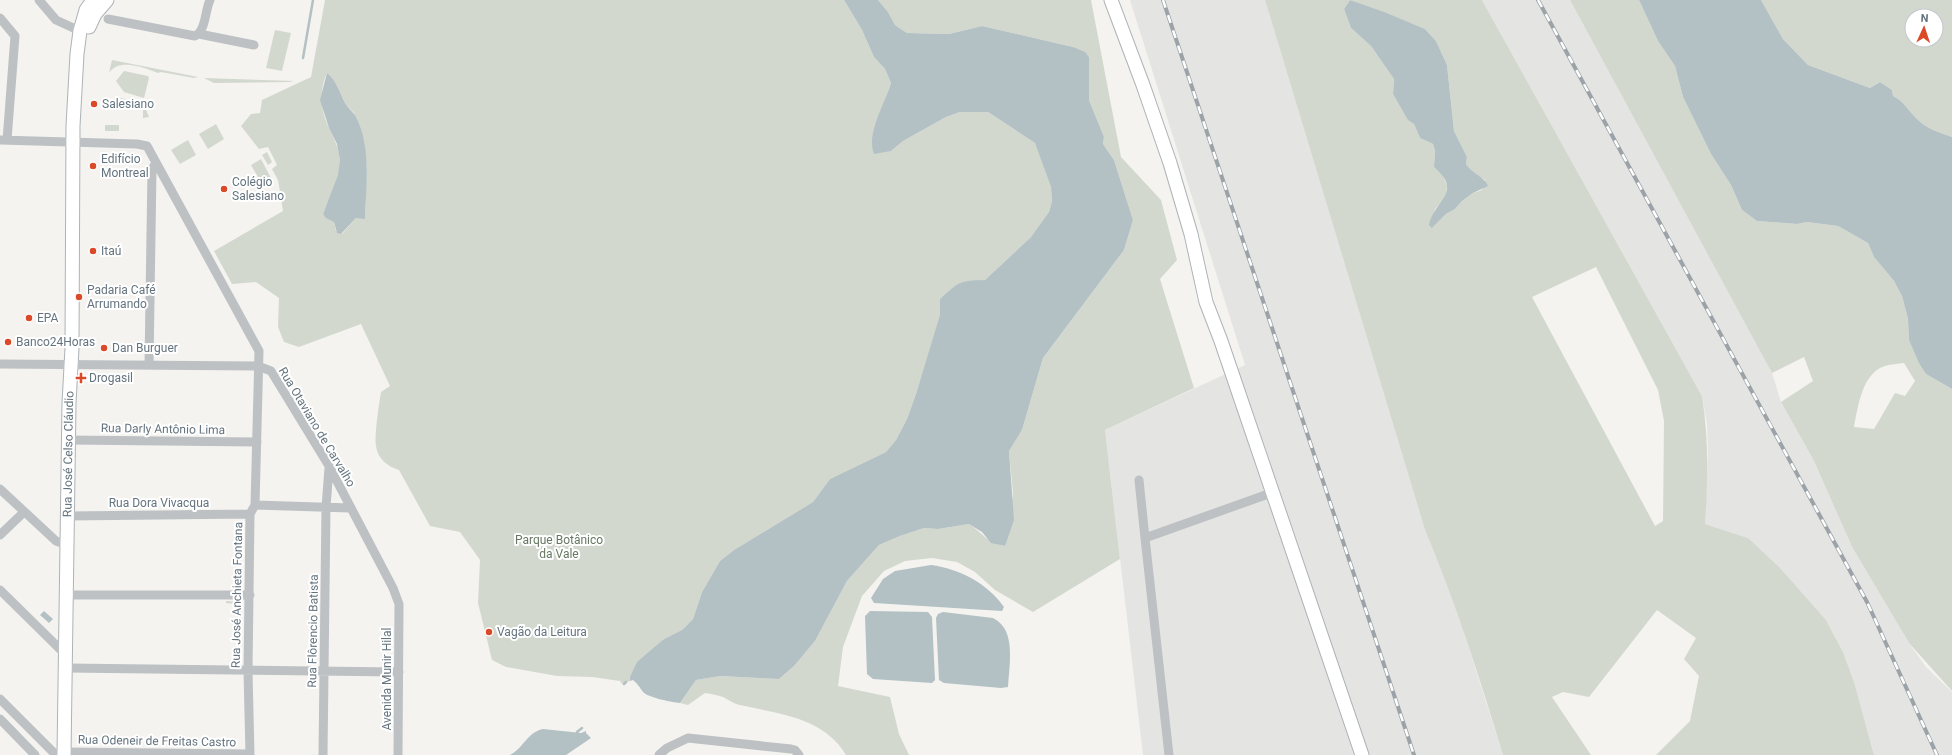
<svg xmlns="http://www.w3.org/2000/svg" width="1952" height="755" font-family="Roboto,sans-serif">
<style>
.built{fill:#e4e5e3}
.green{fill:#d3d8cf;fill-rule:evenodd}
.water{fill:#b3c0c4}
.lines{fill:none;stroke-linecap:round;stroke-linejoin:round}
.stream{stroke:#b3c0c4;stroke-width:2.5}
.secondary-casing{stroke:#adb3b7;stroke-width:15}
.street{stroke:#bdc1c4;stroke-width:9}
.secondary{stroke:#fff;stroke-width:13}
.rail-casing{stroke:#9ca3a8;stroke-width:4}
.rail{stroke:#fff;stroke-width:2.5;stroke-dasharray:8;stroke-linecap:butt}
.poi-dot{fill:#db4a28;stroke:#fff;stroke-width:1.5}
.labels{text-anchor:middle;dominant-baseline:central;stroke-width:4;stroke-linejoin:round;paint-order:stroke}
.poi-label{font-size:12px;fill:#64747f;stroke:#fff;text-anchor:start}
.street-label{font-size:12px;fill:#64747f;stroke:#fff}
.park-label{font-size:12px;fill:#677762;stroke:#fff}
</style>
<rect width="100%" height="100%" fill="#f4f3ef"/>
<path class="built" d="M1130,0h135l160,530 19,45 17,48 42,132h-360l-38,-325 140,-65z
M1482,0h88l189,348 13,25 9,29 33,59 38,86 57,96 17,24 26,25v63h-78l-20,-72 -11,-31 -17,-32 -78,-82 -43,-14 3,-71 -1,-29 -5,-28z"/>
<path class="green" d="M325,0h519l18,30 12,27 11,12 6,14 -18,53 18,15 12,-10 43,-24 14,-5h28l47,31 5,12 11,32 1,14 -3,11 -9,13 -9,12 -46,43 -45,19 1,16 -25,79 -9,25 -11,21 -10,12 -56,27 -17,23 -79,48 -14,11 -18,31 -9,27 -11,11 -18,9 -34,38v4l-8,3 -2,-3 -28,-4 -35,-1 -51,-9 -14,-7 -14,-57 2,-43 -20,-28 -30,-6 -31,-56c-11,-3 -22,-12 -23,-24 -2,-11 3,-41 5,-54l9,-6 -29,-62 -62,23 -15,-5 -6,-15 1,-29 -23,-16 -24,2 -18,-33 69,-40 -5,-31 -6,-11 5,-4 -9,-18 -9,2 -18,-23 10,-12 9,-1 2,-13 49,-23zM327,73l10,13 9,19 8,8 10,28 3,26 -2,51h-9l-14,16 -6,-3 -2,-9 -11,-8c6,-16 17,-35 17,-53 0,-10 -5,-20 -9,-29 -10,-19 -13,-39 -4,-59z
M878,0h213l30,157 40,43 16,60 -17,19 34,109 -89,42 15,129 -87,53 -38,-22 -20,-18 -18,-10 -25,-4 -27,3 -21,10 -22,25 -19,51 -5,39 52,11 9,37 10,21h-63c-22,-38 -68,-41 -106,-50 -6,-1 -11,-5 -17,-8 -5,-2 -12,-3 -18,-4l-17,12 -8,-2 16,-23 24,-4 59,3 15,-13 21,-25 32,-60 32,-36 21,-9 24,-8 14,1 31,-5c15,10 18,19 36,22l8,-52 -4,-43 13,-21 21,-72 81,-108 9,-30 -19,-60 -11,-16 1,-7 -15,-37v-43l-16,-10 -91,-21 -33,8 -42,-1 -12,-8 -7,-13z
M1265,0h85l-6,9 7,19 20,18 23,33 -1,15 15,25 6,5 6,14 13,6 2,7 -1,16 8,6 5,13 -1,11 -11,12 -3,19 14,-14 9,-5 7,-8 11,-8 9,-3 3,-10 -15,-9 -4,-7 1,-7 -13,-26 -7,-66 -11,-24 -11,-12 -75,-29h132l220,396c7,43 6,85 3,128l43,14 31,29 47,53 17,32 11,30 20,73h-218l34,-34 9,-45 -15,-17 12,-21 -39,-28 -68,87 -26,-5 -11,5 39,58h-88c-23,-76 -47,-152 -78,-225zM1596,267l62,123 6,31 -1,100 -8,5 -123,-229z
M1570,0h69l19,41 17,25 8,31 28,57 20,31 11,25 15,11 40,3 10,-2 31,4 30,17 6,14 20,24 8,15 6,23 1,21 17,34 26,15v302l-43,-48 -57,-96 -38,-86 -33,-59 32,-21 -9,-24 -32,16zM1904,363l11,18 -10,15 -10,-3 -21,36 -20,-2c4,-20 8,-54 31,-61 6,-2 13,-2 19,-3z
M1761,0h191v137c-13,-5 -23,-7 -34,-17 -8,-7 -15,-20 -25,-24l-1,-6 -12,-8 -10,6 -62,-23 -25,-26zM1912,16h24v24h-24z
M275,30l16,3 -9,38 -16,-3z
M112,60l86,17 -4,1 -33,-6 -3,1c-13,-5 -39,-16 -49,0z
M124,71l24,5 1,2 -5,20 -20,-6 -8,-11z
M204,78l90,3 -5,1 -75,1z
M121,98l23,7 5,12 -6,1v-8l-9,-1 -14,-9z
M216,124l8,15 -16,10 -9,-15z
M105,125h14v6h-14z
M188,140l8,15 -16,9 -9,-14z
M267,152l5,10 -4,3 -6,-10z
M261,159l10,19 -9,6 -11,-19z
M226,601l15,1v22h-4v-20l-11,-1z"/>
<path class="water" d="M844,0h34l10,12 7,13 12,8 42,1 33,-8 91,21 12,5 4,5v43l15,37 -1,7 11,16 19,60 -9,30 -81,108 -21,72 -13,21 5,69 -9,26 -14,-3 -9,-11 -13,-8 -31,5 -14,-1 -24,8 -21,9 -32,36 -32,60 -21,25 -15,13 -59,-3 -24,4 -16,23c-8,-1 -31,-5 -37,-11 -3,-4 -5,-8 -10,-12l-3,1v-4l7,-15 27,-23 18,-9 11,-11 9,-27 18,-31 14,-11 79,-48 17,-23 56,-27 10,-12 11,-21 9,-25 24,-79v-16c20,-18 19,-18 45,-19l46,-43 18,-25 3,-11 -1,-14 -16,-44 -47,-31h-28l-14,5 -43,24 -12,10 -17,3c-8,-21 11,-50 17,-71l-6,-14 -11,-12 -12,-27z
M1350,0l34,12 41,17 11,12 11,24 7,66 13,26 -1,7c6,10 18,12 22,22l-15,7 -11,8 -7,8 -9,5 -14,14 -3,-3c5,-25 35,-32 5,-58l1,-16 -2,-7 -13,-6 -6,-14 -6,-4 -15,-26 1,-15 -23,-33 -20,-18 -7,-19z
M1639,0h122l22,39 25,26 62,23 10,-6 12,8 1,6c10,4 17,17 25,24 11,10 21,12 34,17v252l-26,-15 -7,-11 -10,-23 -1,-21 -6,-23 -8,-15 -20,-24 -6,-14 -30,-17 -31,-4 -10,2 -40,-3 -15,-11 -11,-25 -20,-31 -28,-57 -8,-31 -17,-25z
M327,73c9,7 13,20 18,30 3,5 7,8 10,12 17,32 11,69 10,104l-9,-1 -15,16 -4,-1 -3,-11 -8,-4 -3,-4 15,-39 2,-15 -3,-16 -8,-16 -9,-28z
M931,565c29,4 56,18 73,42l-2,4 -128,-8 -3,-5 12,-19 12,-8z
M44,611l9,8 -4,4 -9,-8z
M870,611l58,1 4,5 3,63 -3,3 -59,-4 -6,-5 -2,-58z
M943,612l50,6c24,12 16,46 15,69l-7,1 -57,-5 -5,-3 -3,-62 2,-4z
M543,729l38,4 5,-2v2l5,5 -25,17h-56c14,-7 16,-22 33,-26z"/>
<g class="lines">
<path class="stream" d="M303,58l10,-58
M624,684l2,-2
M577,732l5,-4"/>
<defs>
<g id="secondary">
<path d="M1111,0l32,85 27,78 21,71 15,68 15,39 141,414"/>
<path d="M89,27l6,-13 12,-14"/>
<path id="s1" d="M64,755l5,-352 3,-55 1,-222 4,-72 3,-23 6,-21 7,-10"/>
</g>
</defs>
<use href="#secondary" class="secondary-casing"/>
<path class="street" d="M39,0l17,20 24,11
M0,18l15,18 -8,104
M108,19l87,17c11,-5 10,-26 15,-36
M199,34l55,11
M0,140l137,4 10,2 112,205 -4,154 -5,9 -2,157 2,84
M0,364l258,2 13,5 58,95 64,122 6,16 -1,151
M149,365l3,-196 4,-6
M69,440l188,2
M1139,480l6,58
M0,489l56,52 11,4
M255,505l95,3
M68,516l182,-2
M0,535l24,-23
M0,590l66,65
M67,595h183
M66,668l333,4
M0,699l56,56
M0,719l35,36
M64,752l186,2
M323,755l3,-248 3,-39
M659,755l8,-7 21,-10 103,11 4,1 4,5
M1169,755l-24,-217 126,-45"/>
<use href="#secondary" class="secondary"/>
<defs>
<path id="rail" d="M1163,0l251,755
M1538,0l329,602 70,153"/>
</defs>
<use href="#rail" class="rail-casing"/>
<use href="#rail" class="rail"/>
</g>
<g class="poi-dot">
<circle cx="94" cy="104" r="4"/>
<circle cx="93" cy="166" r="4"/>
<circle cx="224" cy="189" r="4"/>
<circle cx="93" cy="251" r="4"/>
<circle cx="79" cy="297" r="4"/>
<circle cx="29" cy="318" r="4"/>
<circle cx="8" cy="342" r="4"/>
<circle cx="104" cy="348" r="4"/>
<path d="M79 372h4v4h4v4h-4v4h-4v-4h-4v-4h4z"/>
<circle cx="489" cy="632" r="4"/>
</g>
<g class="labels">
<g class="poi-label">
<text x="102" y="104">Salesiano</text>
<text x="101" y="159">Edifício<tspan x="101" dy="14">Montreal</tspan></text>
<text x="232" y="182">Colégio<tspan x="232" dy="14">Salesiano</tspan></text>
<text x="101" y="251">Itaú</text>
<text x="87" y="290">Padaria Café<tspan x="87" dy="14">Arrumando</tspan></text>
<text x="37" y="318">EPA</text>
<text x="16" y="342">Banco24Horas</text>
<text x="112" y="348">Dan Burguer</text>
<text x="89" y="378">Drogasil</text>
<text x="497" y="632">Vagão da Leitura</text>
</g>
<g class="street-label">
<text transform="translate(317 427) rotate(59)">Rua Otaviano de Carvalho</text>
<text transform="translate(163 429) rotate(1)">Rua Darly Antônio Lima</text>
<text stroke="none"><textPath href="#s1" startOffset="301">Rua José Celso Cláudio</textPath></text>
<text x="159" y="503">Rua Dora Vivacqua</text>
<text transform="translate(237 595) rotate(-89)">Rua José Anchieta Fontana</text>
<text transform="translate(313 631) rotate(-89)">Rua Flôrencio Batista</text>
<text transform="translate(387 679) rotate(-90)">Avenida Munir Hilal</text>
<text transform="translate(157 741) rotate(1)">Rua Odeneir de Freitas Castro</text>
</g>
<g class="park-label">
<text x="559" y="540">Parque Botânico<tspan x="559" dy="14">da Vale</tspan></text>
</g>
</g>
<g transform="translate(1924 28) rotate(3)"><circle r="19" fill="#ffffff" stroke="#c1c7cc"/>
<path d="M0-3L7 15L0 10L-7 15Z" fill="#db4a28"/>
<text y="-6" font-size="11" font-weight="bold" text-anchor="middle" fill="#64747f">N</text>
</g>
</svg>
